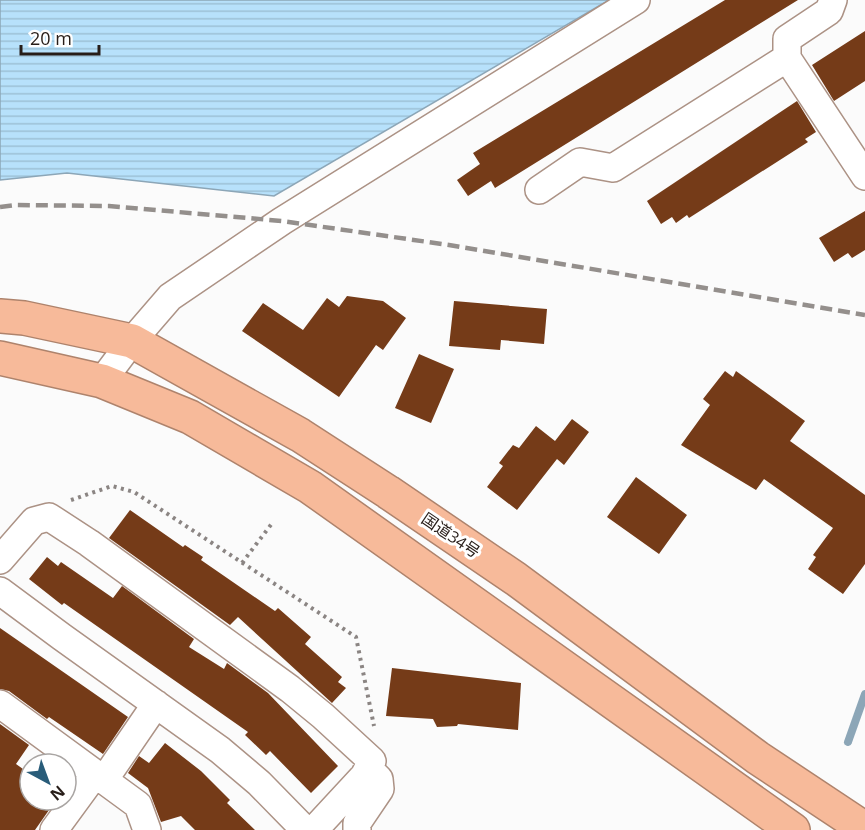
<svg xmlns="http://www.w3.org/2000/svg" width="865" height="830" font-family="'Open Sans','Noto Sans JP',sans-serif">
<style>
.water{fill:url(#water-rules);stroke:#8ca6b7;stroke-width:1.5}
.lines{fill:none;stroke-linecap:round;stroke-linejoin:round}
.stream{stroke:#8ca6b7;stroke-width:8}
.building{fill:#753b18}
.minor-casing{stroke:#ac9285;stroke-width:30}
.highway-casing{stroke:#ae836c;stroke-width:36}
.path{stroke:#8b8583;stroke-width:4;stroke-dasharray:3 4.5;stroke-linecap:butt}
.minor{stroke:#fff;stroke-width:27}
.highway{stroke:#f7ba9a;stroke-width:33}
.rail{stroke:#948f8c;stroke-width:4.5;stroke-dasharray:12 6;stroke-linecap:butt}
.labels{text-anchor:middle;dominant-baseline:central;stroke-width:6;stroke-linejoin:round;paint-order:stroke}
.street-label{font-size:16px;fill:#271d18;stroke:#fff}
</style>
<defs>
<pattern id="water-rules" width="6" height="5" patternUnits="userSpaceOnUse" patternTransform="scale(1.5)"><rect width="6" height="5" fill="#b7e1fb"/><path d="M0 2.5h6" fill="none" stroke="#9dc1d6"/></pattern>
</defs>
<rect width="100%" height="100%" fill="#fbfbfb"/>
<path class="water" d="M0,0h609l-335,196 -207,-23 -67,7z"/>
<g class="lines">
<path class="stream" d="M848,742l17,-48"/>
</g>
<path class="building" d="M725,0h73l-303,188 -4,-7 -23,15 -11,-16 23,-16 -7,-11z
M865,31v50l-31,20 -22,-36z
M797,101l19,31 -11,7 3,3 -119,76 -2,-3 -11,8 -4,-6 -11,7 -14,-23z
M865,211v39l-13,8 -4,-5 -14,9 -15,-24z
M347,296l36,5 23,17 -23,32 -7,-5 -37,52 -97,-66 21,-28 40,27 24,-32 12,9z
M454,301l93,8 -3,35 -43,-4 -1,10 -51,-4z
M419,354l35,15 -23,54 -36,-15z
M725,371l8,6 3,-6 69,50 -15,20 75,54v69l-22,30 -35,-25 8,-12 -3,-2 20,-27 -69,-49 -8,11 -75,-45 29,-40 -7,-6z
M572,419l17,13 -25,33 -7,-6 -40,51 -30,-23 16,-21 -4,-3 14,-18 6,3 17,-22 19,15z
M636,477l51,38 -28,39 -52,-37z
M130,510l53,37 2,-2 18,12 -2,3 74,51 3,-3 33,29 -6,7 37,33 -4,5 8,6 -14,15 -94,-86 -8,8 -121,-87z
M47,557l11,9 3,-4 52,36 9,-12 72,53 -5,8 35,22 3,-6 41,30 70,73 -27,27 -41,-42 -4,4 -21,-20 3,-3 -184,-129 -2,2 -33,-26z
M0,628l128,89 -25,37 -54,-37 -2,2 -38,-28 -9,-2z
M392,668l129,15 -3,47 -60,-6 -1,2 -20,1 -4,-8 -47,-3z
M0,724l29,21 -13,19 14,10v26h26l-21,30h-35z
M165,743l36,28 29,29 -3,3 28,27h-60l-14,-14 -20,6 -13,-34 -20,-15 11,-17 10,7z"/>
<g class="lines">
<defs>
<path id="minor" d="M787,58l78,118
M539,190l41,-28 33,6 174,-110v-19l42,-28 4,-11
M102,381l30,-40 38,-44 112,-76 354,-221
M0,560l34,-39 15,-4 40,26 201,146 33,27 49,45 -8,15 -50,54
M0,591l62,46 158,113 39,33 46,47
M0,704l138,101 9,25
M104,780l52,-76
M54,830l41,-56
M357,830v-7l23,-34 -1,-10 -11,-11"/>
<path id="highway" d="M0,316l24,2 108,23 168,94 88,57 128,87 242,179 107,71
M0,358l102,23 88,36 120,70 483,343"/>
</defs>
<use href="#minor" class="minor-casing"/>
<use href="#highway" class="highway-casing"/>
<path class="path" d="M71,500l41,-14 22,6 222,145 18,89
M242,563l31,-41"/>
<use href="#minor" class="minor"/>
<use href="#highway" class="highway"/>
<path class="rail" d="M0,207l15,-2 94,1 173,15 167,24 416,70"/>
</g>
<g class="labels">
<g class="street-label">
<text transform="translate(451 535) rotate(34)">国道34号</text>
</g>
</g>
<g transform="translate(48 782) rotate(139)"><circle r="28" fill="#ffffff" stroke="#a9a5a3" stroke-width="1.5"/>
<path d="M0-4.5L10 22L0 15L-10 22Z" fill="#295c79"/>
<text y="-9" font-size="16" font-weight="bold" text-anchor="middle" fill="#271d18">N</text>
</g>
<path d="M21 45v9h78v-9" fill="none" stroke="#271d18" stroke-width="3"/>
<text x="30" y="45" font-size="18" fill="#271d18" stroke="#ffffff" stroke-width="4.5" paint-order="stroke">20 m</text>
</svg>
